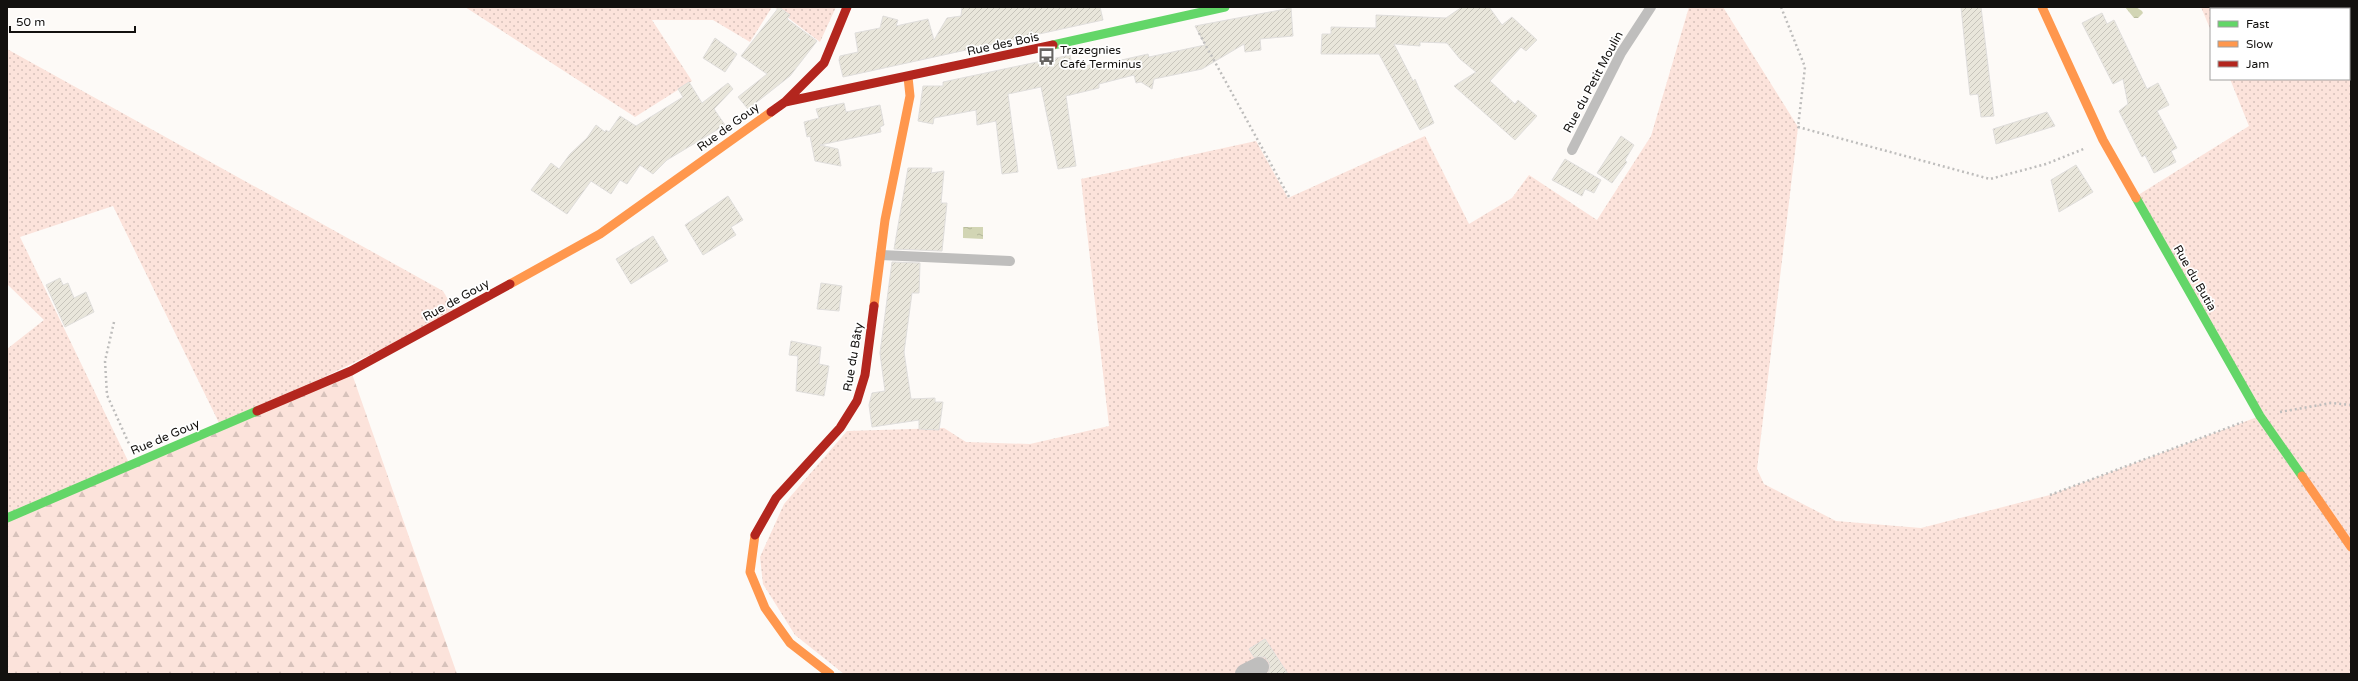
<svg xmlns="http://www.w3.org/2000/svg" width="2358" height="681" font-family="'Varela Round',sans-serif">
<style>
.green{fill:url(#green-dots)}
.forest{fill:url(#forest-firs)}
.water{fill:url(#water-ripples)}
.building{fill:url(#building-hatch);stroke:#e0dedc}
.lines{fill:none;stroke-linecap:round;stroke-linejoin:round}
.path{stroke:#bebdbc;stroke-width:2.5;stroke-dasharray:2 3;stroke-linecap:butt}
.lane{stroke:#bfbebd;stroke-width:10}
.street{stroke:#bfbebd;stroke-width:20}
.fast{stroke:#63d668;stroke-width:9}
.slow{stroke:#ff974d;stroke-width:9}
.jam{stroke:#b3261e;stroke-width:9}
.labels{text-anchor:middle;dominant-baseline:central;stroke-width:3.5;stroke-linejoin:round;paint-order:stroke}
.street-label{font-size:12px;fill:#13110f;stroke:#fff}
.poi-label{font-size:12px;fill:#13110f;stroke:#fff;text-anchor:start}
</style>
<defs>
<pattern id="green-dots" width="8" height="8" patternUnits="userSpaceOnUse"><rect width="8" height="8" fill="#fce3db"/><path d="M2 2h.1M6 6h.1" fill="none" stroke="#d7c2bb" stroke-width="1.8" stroke-linecap="round"/></pattern>
<pattern id="forest-firs" width="22" height="20" patternUnits="userSpaceOnUse"><rect width="22" height="20" fill="#fce3db"/><path d="M5 1l3.5 6h-7zM16 11l3.5 6h-7z" fill="#d7c2bb"/></pattern>
<pattern id="water-ripples" width="26" height="14" patternUnits="userSpaceOnUse"><rect width="26" height="14" fill="#d2d5b4"/><path d="M2 4q2-2 4 0t4 0M15 11q2-2 4 0t4 0" fill="none" stroke="#b3b69a"/></pattern>
<pattern id="building-hatch" width="6" height="6" patternUnits="userSpaceOnUse"><rect width="6" height="6" fill="#e9e6db"/><path d="M-1 1l2-2M0 6l6-6M5 7l2-2" fill="none" stroke="#c7c4bb"/></pattern>
</defs>
<rect width="100%" height="100%" fill="#fdfaf7"/>
<path class="green" d="M465,7h307l-22,35 -37,-22h-61l40,61 -57,36z
M774,7h62l-16,35z
M1689,7h34l75,120 -41,342 7,15 72,37 85,7 129,-33 210,-79 -125,-219 114,-71 -19,-47h119v-70h-138v22l-10,-24h150v667h-1507l-49,-39 -32,-51 -3,-27 24,-53 63,-73 97,-3 22,14 64,2 79,-18 -28,-247 175,-38 32,57 137,-62 44,88 43,-26 17,-23 68,45 54,-84z
M7,49l436,242 13,22 -235,114 -108,-221 -93,31 110,228 -123,53v-169l37,-29 -37,-36z"/>
<path class="forest" d="M351,371l106,303h-450v-156z"/>
<path class="water" d="M2125,7h11l6,4 1,2 -5,5h-4z
M963,227h20v12l-20,-1z"/>
<path class="building" d="M779,7l11,8 -3,4 30,22 -27,35 -42,33 -10,-12 29,-23 -26,-18z
M962,7h138l3,13 -260,57 -4,-17 1,-4 18,-4 -3,-19 25,-5 3,-12 15,4 -2,6 32,-7 6,21 13,-22 14,-2z
M1462,7h27l13,18 10,-8 25,23 -11,11 -5,-4 -31,34 25,23 3,-4 19,16 -22,24 -61,-54 22,-14 -16,-13 -13,-16 -27,-1v4l-26,-2 19,37 2,-2 19,44 -14,7 -41,-76h-58l1,-20h9v-7l45,1v-13l70,3z
M1961,7h20l13,109 -13,1 -3,-23 -8,1z
M1291,8l2,28 -33,3 1,11 -16,2 -1,-8 -42,25 -48,10 -2,10 -11,-7 -5,1 -2,-8 -35,9v4l-33,8 10,70 -18,3 -17,-82 -33,7 10,78 -16,2 -6,-53 -19,4 -1,-15 -42,8 -1,6 -15,-3 5,-35h20v-4l127,-27 3,14 21,-5 1,2 53,-12 1,3 56,-12 -10,-19z
M2102,13l5,11 7,-4 33,69 11,-6 11,22 -12,6 20,37 -6,3 5,11 -22,11 -9,-18 -3,2 -23,-46 9,-7 -5,-25 -10,5 -31,-61z
M715,38l22,16 -12,18 -22,-14z
M689,82l13,21 26,-20 5,6 -19,20 11,16 -58,35 -14,14 -13,-9 -13,19 -7,-4 -9,14 -20,-13 -24,33 -36,-24 20,-27 8,6 11,-15 17,-16 9,-13 9,7 1,-2 3,2 11,-16 16,10 47,-29 -5,-8z
M844,103l2,9 34,-7 4,20 -4,2 1,5 -61,13 18,4 3,17 -26,-5 -5,-25 -3,1 -3,-15 15,-4 -3,-9z
M2047,112l8,14 -59,18 -3,-15z
M1621,136l13,9 -9,15 2,2 -15,21 -15,-10z
M1565,159l36,21 -7,13 -9,-4 -3,7 -30,-16z
M2076,165l17,27 -34,20 -8,-32z
M908,168h24l-1,5 13,-2 -3,32h6l-5,48 -48,-2z
M728,196l15,24 -12,7 5,8 -33,20 -18,-30z
M653,236l15,25 -37,23 -15,-25z
M892,262l28,1 -1,30h-7l-8,59 7,47 24,-1v4h8l-4,28 -20,-1v-9l-47,7 -3,-22 3,-12 13,-2 -5,-38z
M60,278l3,7 5,-2 6,15 12,-6 8,20 -29,15 -19,-42z
M821,283l21,3 -3,25 -22,-2z
M791,341l30,6 -2,17 10,2 -5,30 -28,-5 2,-35 -9,-1z
M1265,639l23,35h-20l2,-6 -1,-6 -4,-5h-11l-5,-8z"/>
<g class="lines">
<path class="path" d="M1781,7l24,60 -7,60 192,52 56,-15 40,-16
M1199,33l90,164
M114,322l-9,39 2,34 23,51
M2280,412l51,-9 20,2
M2050,495l193,-73"/>
<path class="lane" d="M1572,150l49,-97 30,-46
M881,255l129,6"/>
<path class="street" d="M1245,674l14,-7"/>
<path class="fast" d="M1053,45l172,-38
M2136,198l124,218 42,60
M7,518l250,-107"/>
<path class="slow" d="M2042,7l61,133 33,58
M510,284l90,-50 171,-122
M874,306l11,-86 25,-124 -2,-19
M2302,476l49,71
M755,535l-5,37 15,36 25,35 40,31"/>
<path class="jam" d="M785,102l268,-57
M771,112l14,-10 39,-39 23,-56
M257,411l94,-40 159,-87
M755,535l21,-37 64,-70 17,-27 8,-26 9,-69"/>
</g>
<defs>
<symbol id="bus-bare" viewBox="-9 -9 18 18"><path d="M-5-6H5V4H4V6H2V4H-2V6H-4V4H-5ZM-3.5-4V0h7V-4ZM-3.5 1.2v1.5H-2V1.2ZM2 1.2v1.5H3.5V1.2Z" fill="#656360" stroke="#fff" stroke-width="2.5" paint-order="stroke"/></symbol>
</defs>
<g fill-rule="evenodd">
<use href="#bus-bare" x="1034" y="44" width="25" height="25"/>
</g>
<g class="labels">
<g class="street-label">
<text transform="translate(1003 44) rotate(-12)">Rue des Bois</text>
<text transform="translate(1593 82) rotate(-62)">Rue du Petit Moulin</text>
<text transform="translate(728 127) rotate(-36)">Rue de Gouy</text>
<text transform="translate(2195 278) rotate(60)">Rue du Butia</text>
<text transform="translate(456 300) rotate(-29)">Rue de Gouy</text>
<text transform="translate(853 357) rotate(-80)">Rue du Bâty</text>
<text transform="translate(165 437) rotate(-23)">Rue de Gouy</text>
</g>
<g class="poi-label">
<text x="1060" y="50">Trazegnies<tspan x="1060" dy="14">Café Terminus</tspan></text>
</g>
</g>
<rect width="2358" height="681" fill="none" stroke="#13110f" stroke-width="16"/>
<rect x="2210" y="8" width="140" height="72" fill="#ffffff" stroke="#a1a09f"/>
<rect x="2218" y="21" width="20" height="6" fill="#63d668" stroke="#a1a09f"/>
<text x="2246" y="28" font-size="12" fill="#13110f">Fast</text>
<rect x="2218" y="41" width="20" height="6" fill="#ff974d" stroke="#a1a09f"/>
<text x="2246" y="48" font-size="12" fill="#13110f">Slow</text>
<rect x="2218" y="61" width="20" height="6" fill="#b3261e" stroke="#a1a09f"/>
<text x="2246" y="68" font-size="12" fill="#13110f">Jam</text>
<path d="M10 26v6h125v-6" fill="none" stroke="#13110f" stroke-width="2"/>
<text x="16" y="26" font-size="12" fill="#13110f" stroke="#ffffff" stroke-width="3" paint-order="stroke">50 m</text>
</svg>
